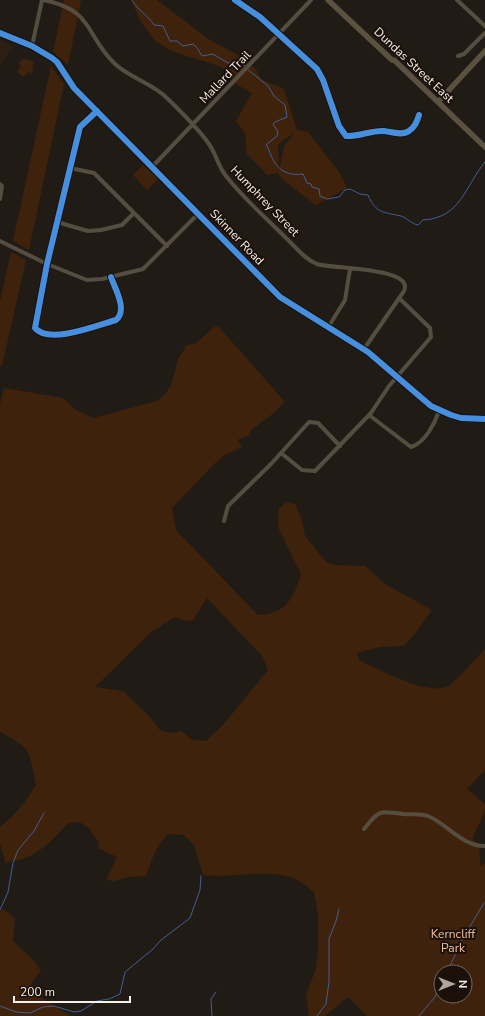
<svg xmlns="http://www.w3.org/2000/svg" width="485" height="1016" font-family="'Nunito Sans',sans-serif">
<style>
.built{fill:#2c1e13}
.green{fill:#3f220b;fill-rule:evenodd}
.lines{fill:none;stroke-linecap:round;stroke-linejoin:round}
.stream{stroke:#425f93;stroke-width:1}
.minor{stroke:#554e40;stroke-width:4}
.major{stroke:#5a523f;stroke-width:5.5}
.cycleway-casing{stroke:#1b110a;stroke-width:8}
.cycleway{stroke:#468fdf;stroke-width:6}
.labels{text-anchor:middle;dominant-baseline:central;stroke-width:4;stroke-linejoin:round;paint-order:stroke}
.street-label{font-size:12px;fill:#f7efea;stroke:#1b110a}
.park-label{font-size:12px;fill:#f5c19c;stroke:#1b110a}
</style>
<rect width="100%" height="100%" fill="#211b16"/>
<path class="built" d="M0,40l14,6 -14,20z"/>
<path class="green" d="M64,0h17l-13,65 -15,-13z
M131,0h26l54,41 24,12 21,16 5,10 23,10 13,41 11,2 31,40 8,16 -31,17 -33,-25 -5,-7 -11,2 -20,-21 -2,-21 -9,-12 16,-28 -16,-9 -14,-17 -51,-16 -17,-11 -14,-20zM295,132l-11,14 -5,25 -1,-27z
M24,58l2,2 3,-1 5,4 -2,5 2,1 -3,5 -2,-2 -6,5 -6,-5 4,-6 -3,-2z
M51,66l13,18 -35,166 -16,-9z
M143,165l15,14 -11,11 -14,-15z
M11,252l15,8 -24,106h-2v-65z
M218,326l67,76 -15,14 -20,15v4l-13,5 5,7 -20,9v2l-8,6 -42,44 4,22 82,85c28,-1 36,-17 43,-41l-23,-47 1,-18 7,-7 9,2 7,16 3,16 21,26 10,3 29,1 20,18 47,26 -19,26 -10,10 -23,1 -23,6 2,7c19,9 70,37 89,26 9,-5 29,-29 37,-37v121l-18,19 18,15v7l-13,28 7,5 1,19 2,3 3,-3v153h-118l-19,-19 -23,19h-16l-3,-22 10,-25 2,-18v-36l-4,-23c-6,-4 -12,-10 -18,-13 -30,-12 -62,0 -93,-4l-9,-30 -10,-10 -16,-1c-13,13 -16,26 -22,42l-18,1 -14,4 -8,-1 11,-23 -19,-9 1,-5 -10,-15 -9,-6 -12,1c-15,17 -33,37 -58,38l-4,3 -6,-20v-17c15,-12 26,-26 36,-42 -7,-35 -4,-36 -36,-53v-328l4,-16 59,10 13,12 17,8 64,-17 9,-8 6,-10 6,-24 9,-14 8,-1 19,-17zM207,598l55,58 6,14 -45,55 -17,16 -13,-1 -12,-9 -11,2 -10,-3 -11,-14 -26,-25 -28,-4 56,-55 24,-15 11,4 7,-1zM441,972h24v24h-24z
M3,909l12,9 -2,22c8,11 23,19 28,31l-10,12 2,10 38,23h-71v-104z"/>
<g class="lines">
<path class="stream" d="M132,0c6,11 16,15 22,25l9,1 7,15h7l6,5 10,-2 4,4 5,8 11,-2 15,9h14l3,3
M247,69l21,17 6,10 11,9 2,12 -12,5 -2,2 5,8 -1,4 -11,9c4,5 4,10 7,15 7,12 17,16 30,14l4,9 4,1 1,3 7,2 1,7 7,3 12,-2 6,-7 5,-1 10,5 8,1c8,19 16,17 33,21 6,2 11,8 17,9l5,-5c38,-2 42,-34 62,-58
M0,910l8,-18 5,-29 5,-13 16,-19 10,-18
M447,972l16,-34 21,-35
M0,1006l16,6 14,1 13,-6 11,-1 20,6 7,-1 16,-10 12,-2 11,-5 5,-22 28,-23 8,-9 29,-22 10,-28 1,-14
M212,1016l-1,-17 5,-7
M317,1016l9,-12 3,-22v-43l7,-18 3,-12
M419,1016l16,-19 6,-12"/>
<path class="minor" d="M44,0c51,11 40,34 71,64 15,14 39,20 53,35 14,14 30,29 41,45 7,10 9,22 17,32 17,22 39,41 59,61 10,9 19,22 32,27 14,5 98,3 87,27l-40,58
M235,0l25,17 57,52 6,11 16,46 7,10c13,1 25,-6 38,-5 8,1 18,5 25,0 6,-4 8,-9 10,-16
M457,0l28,26
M0,33l32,13 20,12 5,4 17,26 206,209 88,55 63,54 20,9 10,3 24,1
M32,46l10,-46
M458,56l6,-2 21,-21
M97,111l-17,16 -33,137 -12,64c14,17 63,-3 81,-8 12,-10 -1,-31 -5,-43
M152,167l159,-167
M70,168l24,5 73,73
M0,184l2,2 -2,13
M57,222l31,9 13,-1 21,-5 12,-12
M0,241l47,23 40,16 15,-1 41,-10 56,-56
M329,326l16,-26 5,-31
M369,415l42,32c14,-4 24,-24 28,-36
M281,453l21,17 13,1 56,-58 18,-27 42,-49 -1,-9 -31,-30
M224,521l4,-15 43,-42 38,-42 9,1 22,23
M364,829c15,-18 13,-19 39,-15 8,1 17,-1 25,2 18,7 35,31 57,30"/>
<path class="major" d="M328,0l64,60h2l91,87
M438,102l47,-51"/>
<defs>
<path id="cycleway" d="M235,0l25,17 57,52 6,11 16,46 7,10c13,1 25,-6 38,-5 8,1 18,5 25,0 6,-4 8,-9 10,-16
M0,33l32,13 20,12 5,4 17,26 206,209 88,55 63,54 20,9 10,3 24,1
M97,111l-17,16 -33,137 -12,64c14,17 63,-3 81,-8 12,-10 -1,-31 -5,-43"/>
</defs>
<use href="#cycleway" class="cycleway-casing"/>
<use href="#cycleway" class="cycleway"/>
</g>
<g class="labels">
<g class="street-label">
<text transform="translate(414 65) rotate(43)">Dundas Street East</text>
<text transform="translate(225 77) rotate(-46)">Mallard Trail</text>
<text transform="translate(265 201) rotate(46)">Humphrey Street</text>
<text transform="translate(237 237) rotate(46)">Skinner Road</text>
</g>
<g class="park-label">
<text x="453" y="934">Kerncliff<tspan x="453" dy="14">Park</tspan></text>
</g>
</g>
<g transform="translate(453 984) rotate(90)"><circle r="19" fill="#1b110a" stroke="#736a64"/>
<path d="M0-3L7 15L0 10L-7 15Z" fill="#aca5a0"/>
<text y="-6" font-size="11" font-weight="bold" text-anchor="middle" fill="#f7efea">N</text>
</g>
<path d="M14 996v6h116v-6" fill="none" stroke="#f7efea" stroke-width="2"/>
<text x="20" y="996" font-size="12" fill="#f7efea" stroke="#1b110a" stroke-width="3" paint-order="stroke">200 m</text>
</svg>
